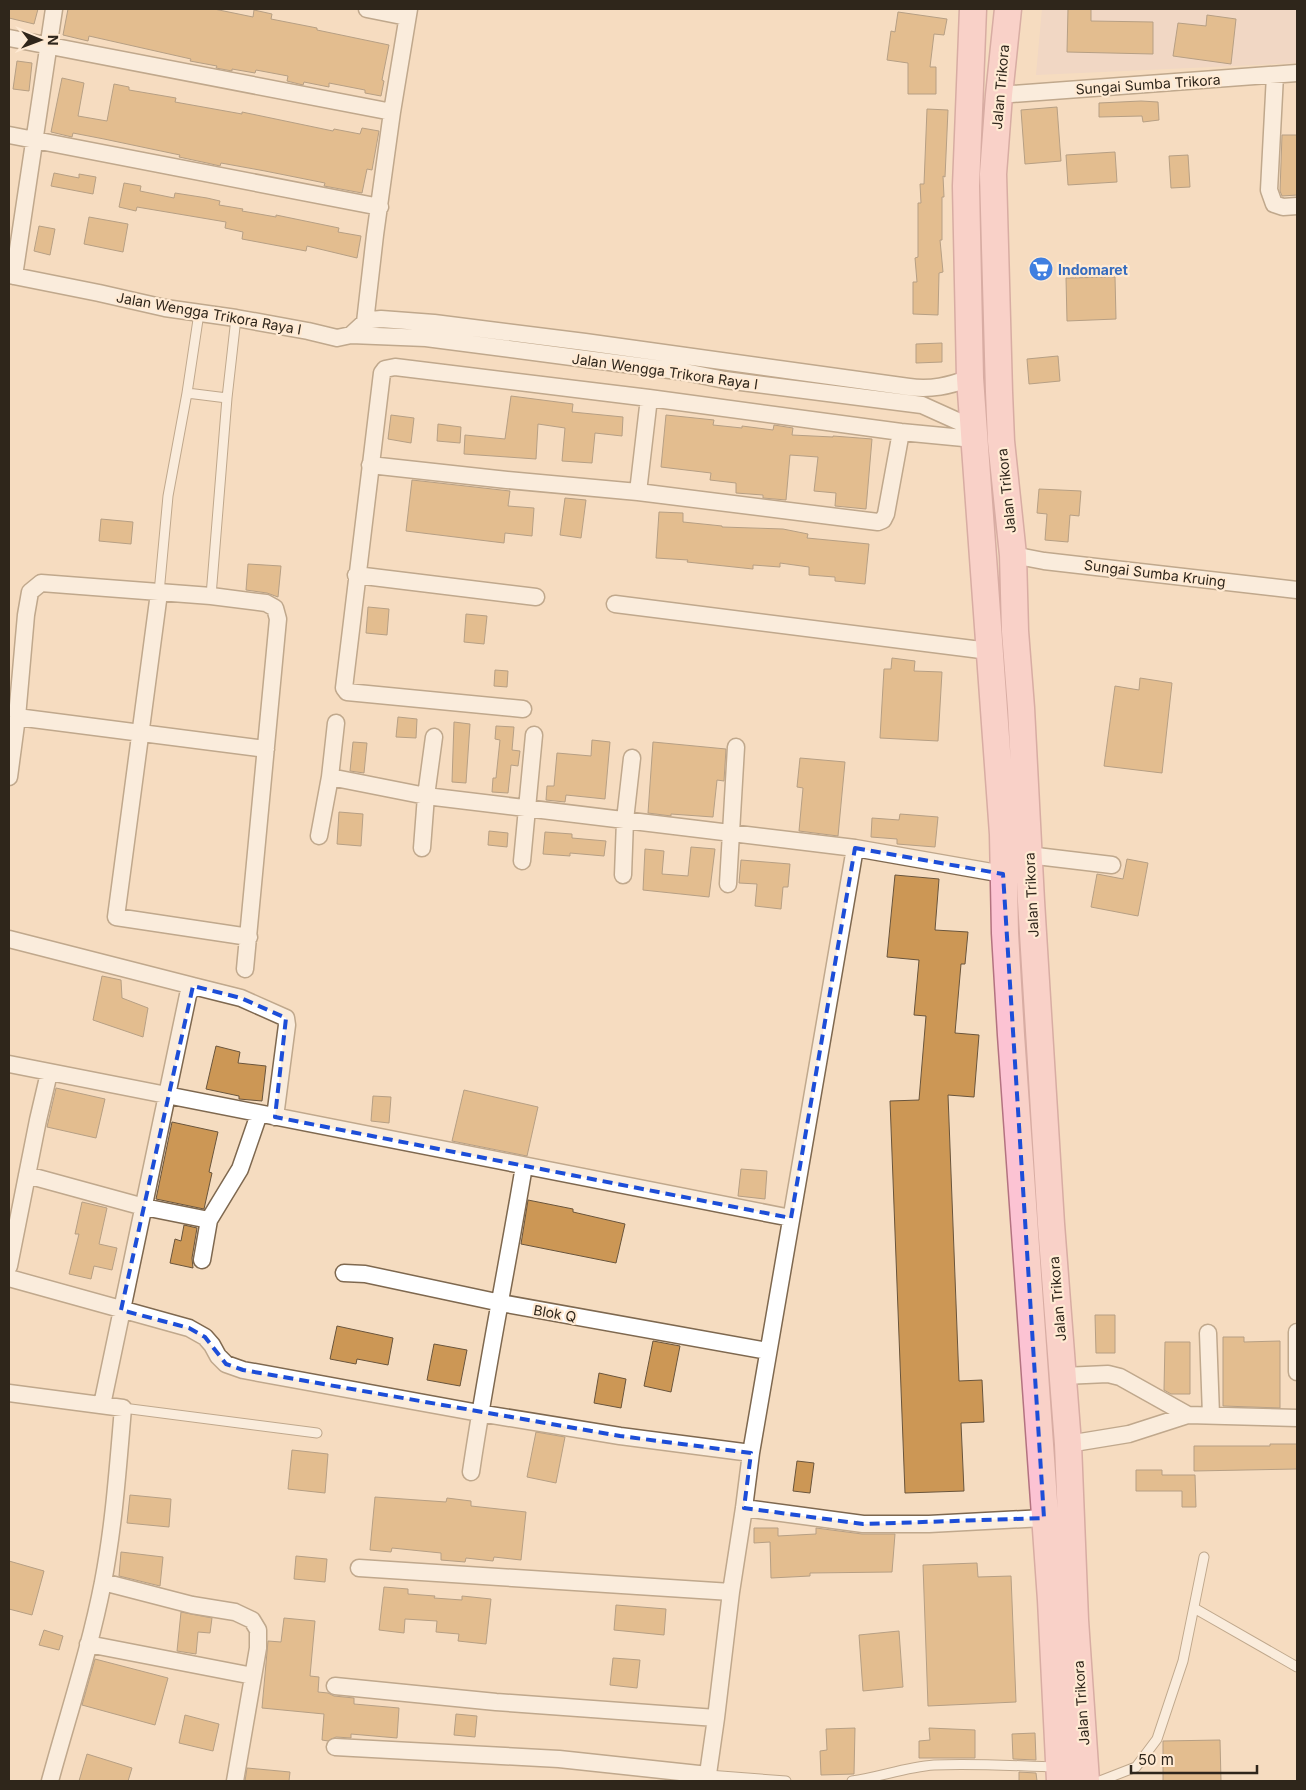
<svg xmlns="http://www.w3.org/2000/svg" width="1306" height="1790" font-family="Inter,sans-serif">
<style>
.medical{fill:#ead0ca}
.building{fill:#cc9755;stroke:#6a553c}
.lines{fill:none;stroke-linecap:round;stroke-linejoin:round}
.service-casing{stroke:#7e684f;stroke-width:11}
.minor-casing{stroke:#7e684f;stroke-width:19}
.primary-casing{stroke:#b37280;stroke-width:29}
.service{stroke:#fff;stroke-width:9}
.minor{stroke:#fff;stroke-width:16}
.primary{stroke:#fcc3d3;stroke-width:26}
.marked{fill:none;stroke:#1d4ed8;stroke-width:4;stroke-dasharray:10 6;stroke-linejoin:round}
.labels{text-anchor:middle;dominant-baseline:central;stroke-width:4.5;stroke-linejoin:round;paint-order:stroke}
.street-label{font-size:14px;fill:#2f261b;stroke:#ffead3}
.shop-label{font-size:14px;font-weight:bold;fill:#366cbe;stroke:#ffead3;text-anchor:start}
</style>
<rect width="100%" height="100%" fill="#f5dcc0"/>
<path class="medical" d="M1042,9h255v54l-261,12z"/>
<path class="building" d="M9,9h29l-4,15 -25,-6z
M68,9h146l39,8 1,-7 18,4 -1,5 46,9v2l72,15 -7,35 2,1 -3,15 -16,-3v-3l-36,-7v4l-25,-5 -1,3 -16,-4 1,-5 -32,-6 -1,3 -23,-4v2l-16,-3 1,-2 -27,-5 1,-2 -102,-23 -1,5 -25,-6z
M1068,9h23v12l62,1v32l-86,-2z
M898,12l49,7 -3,16 -10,-1 -4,33h6v27h-28v-31l-21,-3 4,-29 4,1z
M1207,15l29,4 -5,45 -58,-8 5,-33 28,3z
M17,61l15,2 -3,28 -16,-2z
M62,78l22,5 -6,33 29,5 7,-37 15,3v3l47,8 -1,4 67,12v-2l91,19 1,-2 26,5 2,-6 17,3 -7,39 -5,-1 -5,24 -38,-7 1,-3 -60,-12 -44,-8 -1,3 -13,-3 -28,-6 1,-2 -76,-16 -31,-6 -1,4 -21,-5z
M1141,101l17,1 1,18 -16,2 -1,-6 -43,1v-14z
M1057,107l4,54 -36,3 -4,-54z
M927,109l21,1 -3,67 -2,-1 1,21h-2v43h-2l3,32 -4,1 -1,42 -25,-1v-32h4l-2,-24 3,-1v-54h3l-1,-19h4z
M1282,135h15v60l-15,1 -2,-5z
M1115,152l2,30 -49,3 -2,-30z
M1188,155l2,32 -19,1 -2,-32z
M54,173l25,5v-4l17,3 -3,17 -42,-8z
M124,183l17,3 -1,5 34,7 1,-5 32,5 13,3 -1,4 24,4 -1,2 34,6v-2l63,13 -1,4 23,4 -4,22 -50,-12 -1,5 -64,-12 1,-7 -18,-4 1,-6 -89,-15 -1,4 -17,-4z
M89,217l39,7 -5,28 -39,-8z
M39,226l16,3 -5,26 -16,-4z
M1115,277l1,42 -49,2 -1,-43z
M942,343v19l-26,1v-19z
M1058,356l2,25 -31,3 -2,-25z
M511,396l62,8 -1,8 51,5 -1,19 -27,-3 -3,30 -30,-2 3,-33 -27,-4 -2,35 -72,-5 1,-19 40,4z
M391,415l23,3 -3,25 -23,-4z
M666,415l48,5 -1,5 29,3v-2l31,4 1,-5 19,3 -1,7 41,2v-1l39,3 -6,70 -31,-3 1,-13 -22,-2 4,-34 -28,-2 -4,45 -23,-2v-3l-27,-2v-10l-26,-3 1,-7 -50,-6z
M438,424l23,3 -1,16 -23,-2z
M412,480l98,11 -2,15 26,2 -2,28 -27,-3 -1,10 -98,-12z
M1039,489l42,2 -2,25 -9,-1 -2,27 -23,-2 2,-26 -10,-1z
M565,498l21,2 -5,38 -21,-3z
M659,512l24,1v9l39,4v1l61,2 25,5 -1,4 62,6 -4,40 -30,-3v-4l-26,-2v-8l-29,-4v4l-27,-2v4l-66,-7 1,-2 -32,-2z
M101,519l32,3 -2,22 -32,-3z
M248,564l33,2 -3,31 -11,-4 -21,-3z
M368,607l21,2 -2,26 -21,-2z
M466,614l21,2 -3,28 -20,-2z
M892,658l23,3 -1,10 28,1 -4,69 -58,-3 4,-69h7z
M495,670l13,1 -1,16 -13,-1z
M1140,678l32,5 -10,90 -58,-7 11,-80 24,4z
M398,717l19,2 -1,19 -20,-1z
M454,722l16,2 -4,59 -14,-1z
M496,726l18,1 -2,23 8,1 -2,15 -7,-1 -3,28 -16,-1 1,-14h3l4,-38 -5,-1z
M592,740l18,2 -5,57 -39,-4 -1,7 -19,-2 1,-14h7l3,-33 34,3z
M353,742l14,1 -3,30 -14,-2z
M653,742l73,7 -2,32 -7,-1 -4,37 -42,-3v2l-23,-3z
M800,758l45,4 -7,74 -39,-5 4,-43 -6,-1z
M339,812l24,2 -2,32 -24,-2z
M900,814l38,3 -3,30 -38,-3v-5l-26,-2 1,-19 27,2z
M489,831l19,2 -1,14 -19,-2z
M545,832l27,2v4l34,3 -2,15 -34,-3v3l-27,-2z
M691,847l24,2 -6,48 -66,-7 2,-41 19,2 -2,23 26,2z
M1127,859l21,4 -10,53 -47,-9 6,-33 26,5z
M741,860l49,4 -2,23h-5l-2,22 -26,-3 2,-22 -18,-1z
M895,875l44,4 -4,51 33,2 -3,32h-4l-6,69 24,2 -5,62 -26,-2 11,286 23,-1 2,42 -23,1 3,68 -59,2 -15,-392 29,-1 7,-84 -12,-1 5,-55 -32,-3z
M102,976l19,4 1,18 26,10 -5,29 -50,-17z
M216,1046l24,6 -2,11 28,3 -4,35 -23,-2v-3l-33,-7z
M56,1088l49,11 -9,39 -49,-11z
M464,1090l74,17 -11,49 -75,-15z
M373,1096l18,1 -2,26 -18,-2z
M172,1122l46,10 -9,40 3,1 -8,36 -48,-10z
M741,1169l26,2 -2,28 -27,-3z
M528,1200l45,9v3l52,12 -9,39 -95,-19z
M82,1202l25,6 -8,36 18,4 -5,22 -18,-4 -3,13 -22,-5 10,-40h-4z
M184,1225l13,3 -5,30 1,10 -23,-5 5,-24 6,2z
M1095,1315h20v38h-19z
M337,1326l56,12 -5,27 -31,-6 -1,5 -26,-5z
M1223,1337h21v5l36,-1v67l-57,-2z
M653,1341l27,5 -9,46 -27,-6z
M1165,1342h25v52h-19l-7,-4z
M434,1344l33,6 -7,36 -33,-6z
M599,1373l27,6 -5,29 -27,-5z
M536,1432l29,5 -9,46 -29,-6z
M1270,1444h27v25l-103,2v-25h76z
M292,1450l36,4 -3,39 -37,-4z
M797,1461l17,2 -4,30 -17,-2z
M1136,1470h26v5h33l1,32h-14v-16h-46z
M130,1495l41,4 -2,28 -42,-4z
M375,1497l71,5 1,-4 24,3v5l55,6 -5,48 -27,-3 -1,4 -27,-3 -1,4 -24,-2v-7l-49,-5 -1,4 -21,-2z
M754,1528h24v8l38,-2v-6l46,6h33l-3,38 -82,1v3l-39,2 -1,-36 -16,1z
M121,1552l42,5 -3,29 -41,-10z
M296,1556l31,3 -2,23 -31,-3z
M9,1561l35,10 -12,44 -23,-6z
M977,1563l1,14 33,-1 5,126 -88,4 -5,-141z
M384,1587l24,2v5l27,2 -1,2 28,2v-4l29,3 -5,45 -28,-3 1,-7 -23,-2 1,-11 -32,-2 -1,14 -25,-3z
M616,1605l50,4 -2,26 -50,-5z
M181,1612l31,6 -2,15 -12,-1 -2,22 -19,-3z
M284,1618l31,3 -5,55 9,1 -1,15 10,1 6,3 20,2v6l45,4 -2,30 -46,-4v4l-15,-1 -8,4 -6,-1 2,-26 -62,-6 6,-67 13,1z
M44,1630l19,6 -4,14 -20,-5z
M899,1631l4,56 -40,4 -4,-56z
M613,1658l27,2 -3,28 -27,-3z
M95,1659l73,19 -13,47 -73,-20z
M456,1714l21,2 -2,21 -21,-2z
M185,1715l34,9 -6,27 -34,-8z
M855,1728l-1,46 -33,1 -1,-24 7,-1 -1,-21z
M929,1728l46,2v28h-56v-17l11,-1z
M1035,1733l1,27 -23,-1 -1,-25z
M1220,1740l1,41h-58v-40z
M87,1754l45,14 -4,13h-49z
M247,1768l43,4 -1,9h-44z
M1019,1772l17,1 1,8h-18z"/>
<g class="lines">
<defs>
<path id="service" d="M187,393l12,-80
M159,593l9,-97 19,-103 40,5
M211,596l16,-198 9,-80
M123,1408l194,25
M1194,1608l103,59
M708,1775l78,6
M852,1781c28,-4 54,-14 82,-16 40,-2 82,1 122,2
M1100,1781l36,-14 21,-28 26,-78 21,-104"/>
<path id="minor" d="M367,9l40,8
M9,38l383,74
M1275,75l-6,115 5,14 9,3 14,-1
M999,95l298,-22
M9,135l371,72
M9,275l90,18 66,15 71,10 72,13 29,7 14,-3 75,3 259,34 40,8 197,25 51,23
M14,276l40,-267
M364,331l11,-96 17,-123 17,-103
M351,335l13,-12 7,-3 10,-1 53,4 151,19 324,45c22,3 40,-1 61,-9
M370,465l137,15 131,12 240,30 5,-2 3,-6 15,-82
M638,492l11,-94
M1013,555l31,6 253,29
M356,575l180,22
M159,593l-43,324 133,20
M615,604l374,47
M523,709l-176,-17 -3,-4 38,-315 3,-4 10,-2 254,31 252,34 73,7
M17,717l249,32
M9,777l8,-60 9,-102 4,-23 11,-9 170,13 55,7 9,5 3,11 -33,350
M330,777l6,-54
M319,836l11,-59 96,19 429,52 148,26
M422,848l4,-52 8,-59
M1028,855l84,10
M522,861l12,-126
M623,875l2,-55 7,-62
M728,884l8,-137
M9,939l184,47
M9,1064l782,154
M27,1175l117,32 65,13
M202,1260l7,-40 31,-51 19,-55
M9,1266l29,-146 11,-47
M344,1273l21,1 136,29 266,48
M9,1278l180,50 16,9 7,8 6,11 8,8 17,6 236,43 141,23 131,17
M1297,1332v40
M1208,1333l3,82
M1063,1376l45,-2 12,3 68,38
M9,1393l114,15c-5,58 -9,117 -20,174 -13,67 -35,133 -53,199
M102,1405l86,-410 5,-9 48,12 45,20 1,7 -12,92
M1068,1444l61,-10 59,-19 109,3
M471,1472c15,-102 36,-204 53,-306
M744,1508l119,16h66l115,-6
M359,1568l372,24
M103,1582l89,23 43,7 17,8 6,10v18l-23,133
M88,1644l165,32
M335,1686l161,16 220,16
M335,1747l224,12 149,16
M707,1781l9,-63 15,-126 13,-84 7,-55 104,-605"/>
<path id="primary" d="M973,9l-7,177 4,192 33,456 2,99 6,102 40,565 9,181
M1008,9l-9,86 -6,79 6,218 2,49 12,114 2,76 6,77 10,193 20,323 17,220 7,176 11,161"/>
</defs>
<use href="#service" class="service-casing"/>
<use href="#minor" class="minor-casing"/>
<use href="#primary" class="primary-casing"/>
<use href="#service" class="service"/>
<use href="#minor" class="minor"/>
<use href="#primary" class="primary"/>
</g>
<path d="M0 0H1306V1790H0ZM855,848l148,26 41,644 -181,6 -119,-16 7,-55 -131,-17 -377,-66 -17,-6 -21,-27 -16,-9 -68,-18 72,-324 48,12 45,20 -11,99 516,101z" fill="#f5dcc0" fill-opacity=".55" fill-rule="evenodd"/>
<path class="marked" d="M855,848l148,26 41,644 -181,6 -119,-16 7,-55 -131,-17 -377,-66 -17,-6 -21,-27 -16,-9 -68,-18 72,-324 48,12 45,20 -11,99 516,101z"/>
<defs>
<symbol id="supermarket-disc" viewBox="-11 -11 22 22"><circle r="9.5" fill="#3f7fe0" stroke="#ffead3"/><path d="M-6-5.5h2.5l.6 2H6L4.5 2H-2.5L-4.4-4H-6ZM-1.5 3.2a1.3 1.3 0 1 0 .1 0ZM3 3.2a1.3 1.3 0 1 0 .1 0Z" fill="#fff"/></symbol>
</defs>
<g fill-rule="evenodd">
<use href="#supermarket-disc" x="1027" y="255" width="28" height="28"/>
</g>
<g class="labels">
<g class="street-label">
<text transform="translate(1148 84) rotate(-4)">Sungai Sumba Trikora</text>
<text transform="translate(1000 87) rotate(-85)">Jalan Trikora</text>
<text transform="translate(209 313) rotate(10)">Jalan Wengga Trikora Raya I</text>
<text transform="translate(665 371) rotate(8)">Jalan Wengga Trikora Raya I</text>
<text transform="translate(1006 491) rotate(-96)">Jalan Trikora</text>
<text transform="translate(1155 573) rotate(7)">Sungai Sumba Kruing</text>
<text transform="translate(1031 895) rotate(-93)">Jalan Trikora</text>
<text transform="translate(1057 1299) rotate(-95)">Jalan Trikora</text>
<text transform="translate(555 1313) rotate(10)">Blok Q</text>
<text transform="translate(1081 1703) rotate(-94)">Jalan Trikora</text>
</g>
<g class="shop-label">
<text x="1058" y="269">Indomaret</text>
</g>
</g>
<rect width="1306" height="1790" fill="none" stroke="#2f261b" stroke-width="20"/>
<g transform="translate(40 40) rotate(91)" stroke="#ffead3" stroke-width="4" paint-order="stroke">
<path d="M0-4L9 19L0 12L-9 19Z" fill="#2f261b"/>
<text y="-8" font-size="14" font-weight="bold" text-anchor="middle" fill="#2f261b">N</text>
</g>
<path d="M1131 1765v8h126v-8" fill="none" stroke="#2f261b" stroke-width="2.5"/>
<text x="1138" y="1765" font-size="15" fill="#2f261b" stroke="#ffead3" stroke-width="4" paint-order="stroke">50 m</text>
</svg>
